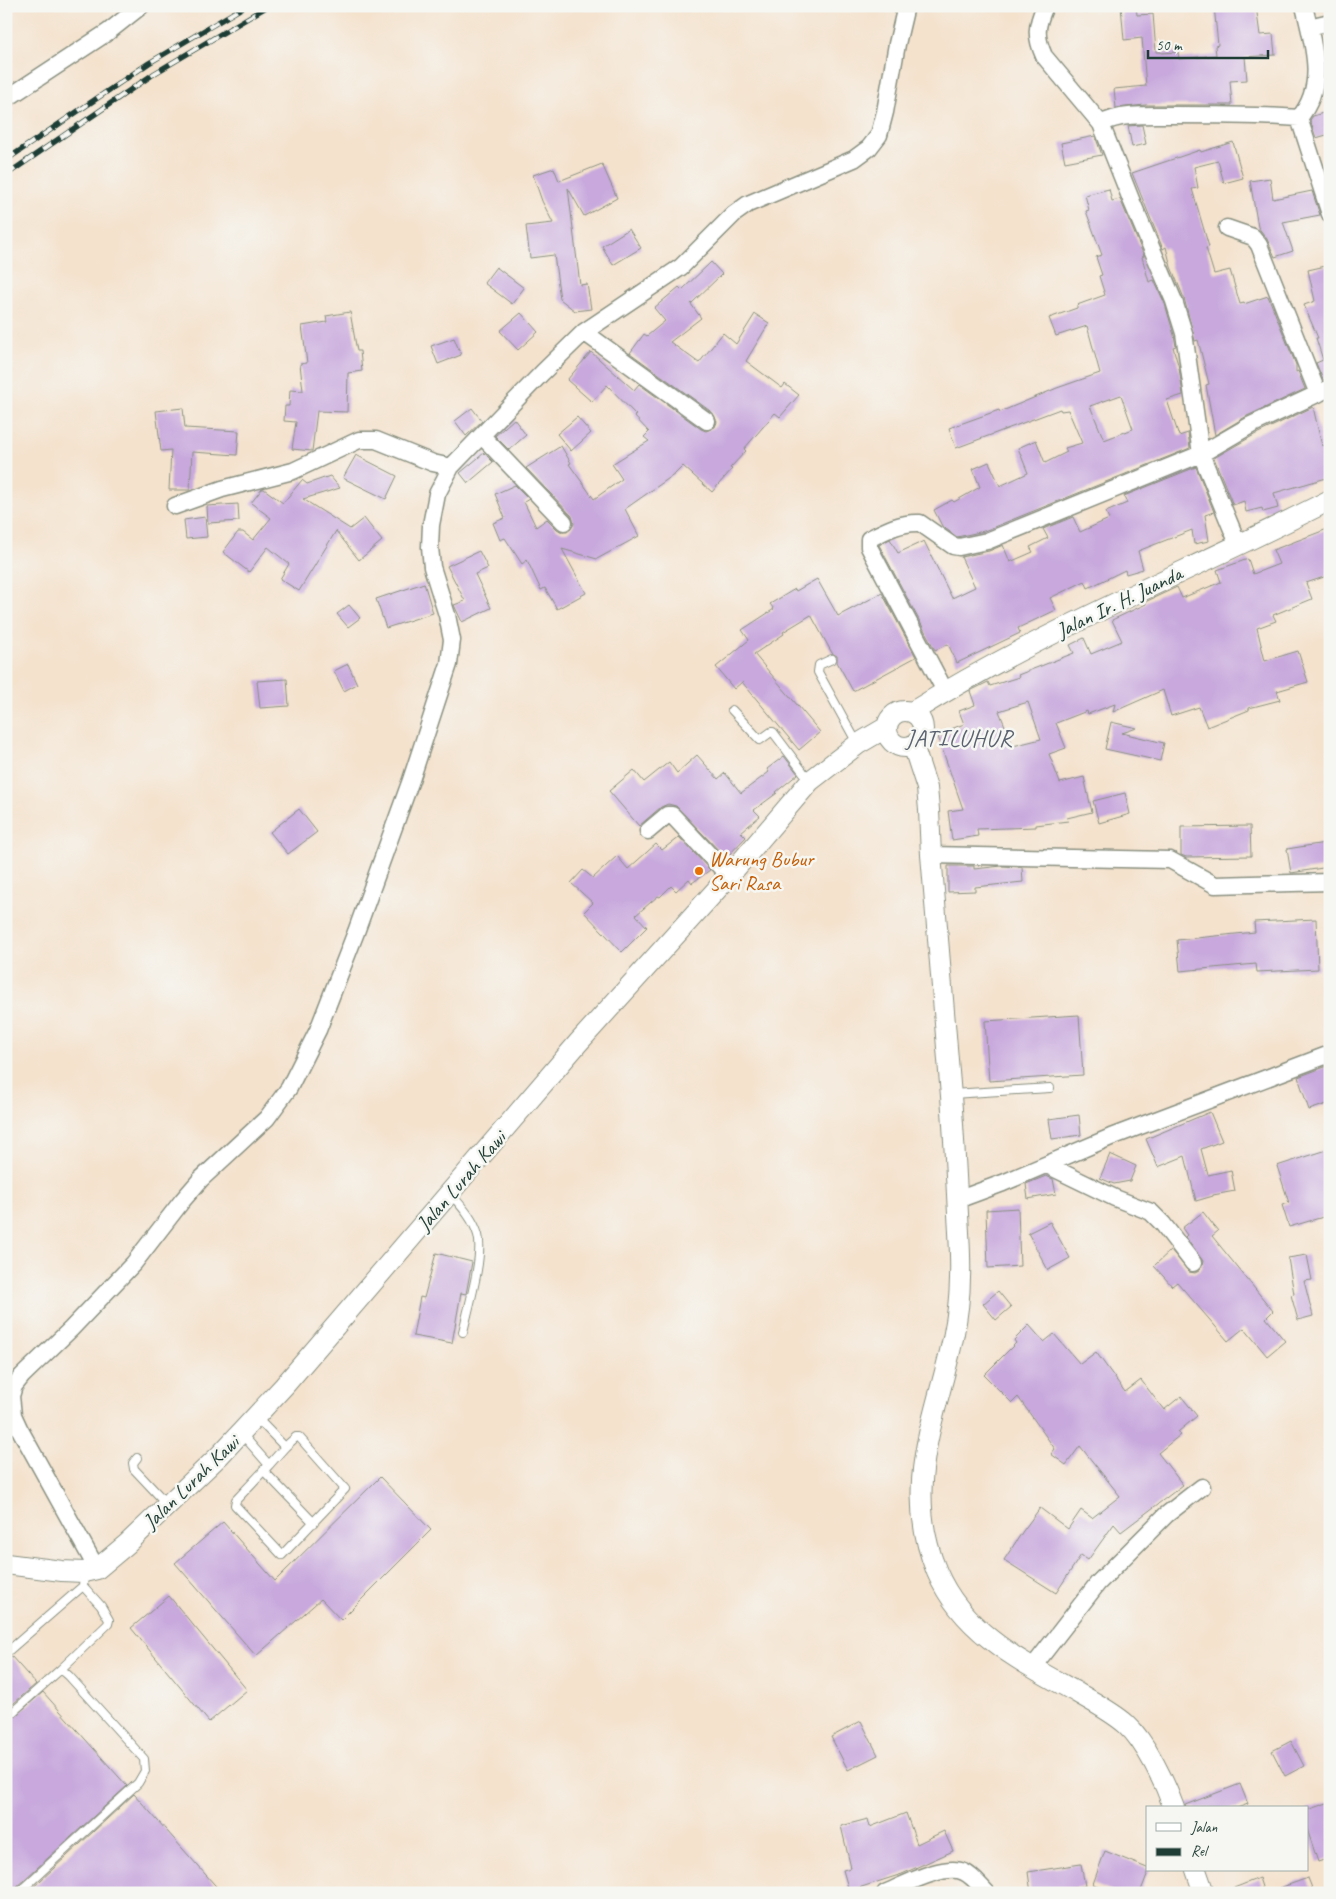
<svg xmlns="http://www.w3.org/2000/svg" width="1336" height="1899" font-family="Caveat,sans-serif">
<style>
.building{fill:#c8a8dd;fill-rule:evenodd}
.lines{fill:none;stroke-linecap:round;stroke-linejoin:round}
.service-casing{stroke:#8a9080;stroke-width:10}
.minor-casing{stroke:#8a9080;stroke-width:19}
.tertiary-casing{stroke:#8a9080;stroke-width:22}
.service{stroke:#fff;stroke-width:8}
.minor{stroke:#fff;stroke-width:16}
.tertiary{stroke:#fff;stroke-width:20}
.rail-casing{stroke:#1f3d34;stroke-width:5.5}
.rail{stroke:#f6f6f2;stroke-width:4;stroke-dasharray:11;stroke-linecap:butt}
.food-dot{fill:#e8710a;stroke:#f6f6f2;stroke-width:2}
.labels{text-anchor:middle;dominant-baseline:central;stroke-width:5;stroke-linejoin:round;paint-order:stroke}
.street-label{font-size:21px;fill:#1f3d34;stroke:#f6f6f2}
.food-label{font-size:21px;fill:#c56008;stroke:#f6f6f2;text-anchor:start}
.quarter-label{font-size:24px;letter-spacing:1px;fill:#5a626f;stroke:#f6f6f2}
</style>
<rect width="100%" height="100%" fill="#f6f6f2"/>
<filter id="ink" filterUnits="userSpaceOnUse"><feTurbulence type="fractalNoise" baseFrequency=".02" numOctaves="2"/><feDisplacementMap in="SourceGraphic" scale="10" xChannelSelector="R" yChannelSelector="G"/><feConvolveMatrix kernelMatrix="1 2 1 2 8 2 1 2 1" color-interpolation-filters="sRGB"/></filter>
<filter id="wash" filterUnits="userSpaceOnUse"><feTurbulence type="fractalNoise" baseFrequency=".0096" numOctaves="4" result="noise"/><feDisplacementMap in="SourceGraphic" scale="20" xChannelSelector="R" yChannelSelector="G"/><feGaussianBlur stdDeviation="1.12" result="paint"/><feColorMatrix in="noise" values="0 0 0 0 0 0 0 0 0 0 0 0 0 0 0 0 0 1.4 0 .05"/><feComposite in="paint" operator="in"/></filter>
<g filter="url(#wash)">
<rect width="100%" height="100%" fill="#f4e2cd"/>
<g id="blocks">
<path class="building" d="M1121,6h15l1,9 16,-1 3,38h5v1l17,-1 1,7 37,-4 -1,-9 3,-1 -4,-39h42l4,29 13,-1 2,21 -30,2 2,23 -17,1 2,24h-87l-29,3 -2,-19 32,-3 -4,-48 -18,2z
M1330,111v23l-14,4 -6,-18 3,-4z
M1142,125l4,19 -14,3 -4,-21z
M1095,136l7,19 -37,7 -4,-19z
M1233,142l10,36 -19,5 -6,-22 -24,6 4,21 -6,1 17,58 -3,1 8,26 16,-4 10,34 4,-1v1l24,-8 28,69v7l2,-1 7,18 -58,27 -32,19 -9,-50 3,-1 -11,-44 -3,1 -11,-43 -13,-31 -5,-20 -3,2 -31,-76 68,-23 1,2z
M602,164l15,34 -33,18 -16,-28 12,97 7,-1 4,25 -16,2 -15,-12 -6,-44 -24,3 -4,-32 27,-3 -11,-22 -9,-26 21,-7 5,13z
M1270,178l3,21 39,-8 8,24 -37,7 10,29 -18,6 -8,-18 -9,-12 -8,-46z
M1109,189l3,12 8,-2 24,57 -2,1 7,25 5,-2 11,24 9,31 2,11 -3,1 6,21 4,27 -16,5 12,36 9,-3 2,15 -206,83 -27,6 -15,-11 -8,-16 18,-10 2,2 26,-15 -7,-18 16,-7 11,24 28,-13 -10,-25 18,-8 9,23 22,-11 -2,-4 17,-5 -14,-33 -7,1 -1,-2 -104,39 -7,-20 50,-18 1,2 57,-24 43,-15 -13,-47 -31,10 -7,-18 28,-10v-3l28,-10 -6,-19 3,-1 -6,-18 6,-2 -16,-44 3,-1 -4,-15zM1121,395l12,34 -29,11 -14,-34z
M629,229l12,19 -28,17 -11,-19z
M711,262l11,12 -31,30 10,14 -31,24 29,21 24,-30 13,11 19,-30 14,9 -23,38 36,27 3,-4 14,11 -19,22 -5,-4 -31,36 2,2 -16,17 2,1 -20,23 -29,-26 -8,8 -50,35 14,27 -42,23 -35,-10 24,44 -29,16 -12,-21 -4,2 -14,-30 -5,4 -17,-26 -5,2 -7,-17 12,-5 -10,-24 20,-9 14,14 -5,3 12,25 11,-8 10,10 5,3h5l4,-3 3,-5 -2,-8 -46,-48 35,-22 10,17 -2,1 25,35 28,-20 -10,-15 37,-23 -5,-4 5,-5 -15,-16 2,-1 -29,-30 -15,17 -25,-22 24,-28 43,38 5,-6 62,45 5,2 9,-4 2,-5 -4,-9 -83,-60 14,-19 3,2 18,-15 -11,-13 25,-21 3,3z
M1330,265v113l-7,2 -7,-17 7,-3 -7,-22h2l-14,-33 11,-4 -7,-31z
M496,267l28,21 -12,16 -28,-21z
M350,312l7,39h3l2,20 -14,2 -1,39 -30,-1 -5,40 -20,-2 4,-27 -12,-1 1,-15h4l1,-16 13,1 -3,-27 7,-1 -5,-37 25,-4 -1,-6z
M521,313l17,19 -20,18 -18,-19z
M454,338l7,17 -23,9 -7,-18z
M1313,407l9,39 4,-1 4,14v18l-56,16 4,15 -15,4 -1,-4 -16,4 -2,-11 -11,4 -19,-47 42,-24z
M183,408l2,20 54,3 -2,24 -45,-3 -2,38h-21l2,-40 -10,1 -5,-40z
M472,408l10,13 -16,15 -11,-15z
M577,417l14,16 -20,18 -14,-17z
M514,419l12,16 -17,15 -14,-14z
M484,453l9,9 -25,21 -8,-10z
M356,455l41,21 -11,23 -43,-21z
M1196,467l18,45 -9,3 4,26 -15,3 -2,-14 -54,21 5,18 -17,5 -1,-4 -37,18 -3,-7 -35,17 6,12 -38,18 2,5 -63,30 -9,-19 -13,6 -56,-105 11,-6 8,14 26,-12 28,57 23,-11 -14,-30 28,-6 14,-6 7,17 23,-10 -3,-5 18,-9 -5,-9 30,-12 7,15 29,-13 -3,-7 21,-9 -3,-7z
M330,476l10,12 -37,11 47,30 14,-11 18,23 -23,19 -23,-29 -37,60 -19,-12 9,-15 -21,-17 -19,25 -26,-20 15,-20h5l10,8 18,-22 -20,-15 11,-14h2l19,14 19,-23 5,4z
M238,504l1,17 -31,2 -1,-17z
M205,517l2,20 -21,2 -2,-19z
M1330,528v47l-24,8 6,16 -39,16 3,6 -19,7 8,33 33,-10 10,31 -31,9 3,9 -31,8v2l-42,17 -8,-20 -28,9 -8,-26 -50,22 2,-8 -27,10 -1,-3 -31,12 10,25 -17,6 11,29 24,-6 8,35 -25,6 1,3 -32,4v2l-59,2 1,7 -26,4 -4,-29 15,-2 -25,-72 14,-5 -1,-3 13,-5 -5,-13 16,-6 -5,-14 18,-9 2,4 29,-9 -1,-2 56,-22 -4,-8 14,-7 7,16 31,-13 -10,-21 34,-16 -1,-2 32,-15 5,11 39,-16 -4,-12 31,-11 5,15 26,-10 -6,-14zM1028,702l13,37 -28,7 -14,-35z
M479,551l9,17 -13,6 16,34 -29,14 -8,-17 11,-4 -18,-35z
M817,579l21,37 44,-23 34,64 -63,34 -16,-29v-6l-5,-3 -21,-38 -28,17 1,2 -30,20 66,78 -21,18 -57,-68 -8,7 -18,-22 33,-27 -7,-10 32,-21 -4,-5 25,-15 1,2z
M424,583l9,30 -47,15 -10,-29z
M349,605l11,13 -12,9 -11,-13z
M348,664l9,20 -13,7 -10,-20z
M287,679l2,27 -29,2 -3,-27z
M1111,722l26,6 -15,5 42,10 -4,18 -55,-12z
M697,755l21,24 7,-6 16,20 28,-21 -2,-3 17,-13 14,18 -22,18 1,1 -23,17 6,6 -19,16 5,5 -20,21 -50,-52 -8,-2 -7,3 -22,19 -30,-35 25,-21 10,12 25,-20 8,11z
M1125,793l5,21 -31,9 -6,-22z
M299,809l18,23 -29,22 -18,-22z
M1250,826l1,30 -65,1 -5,-2v-28z
M679,837l31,33 -18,13 -3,-4 -13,12 -5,-5 -11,11 -2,-1 -22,19 11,12 -25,25 -38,-40 9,-9 -22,-20 12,-13 10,8 24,-22 11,13 28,-25 6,6z
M1325,843l4,24 -38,6 -4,-24z
M948,866h26v3l28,-3 20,1 1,15 -48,5v4l-27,1z
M1316,919l2,50 -61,3 -1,-8 -76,7 -3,-31 78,-8 -1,-10z
M1079,1015l4,60 -94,6 -4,-60z
M1330,1065v38l-21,7 -11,-33z
M1210,1112l12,29 -21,8 7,26 23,-5 4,21 -22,4v1l-17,5 -11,-45 -27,11 -12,-28z
M1079,1115l2,20 -29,4 -3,-20z
M1330,1149v30l-5,1 5,15v20l-41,12 -7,-22 7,-2 -12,-37z
M1110,1154l26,12 -6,15 -16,3 -14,-6z
M1046,1176l7,3 3,15 -28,5 -2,-15z
M1018,1208l2,58 -32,2 -2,-58z
M1203,1212l15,19 -6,5 61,75 -7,7 19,23 -18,15 -23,-28 -16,13 -51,-59 -5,4 -18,-20 17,-16 18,22 6,1 4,-2 3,-5 1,-5 -18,-24 2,-2 -5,-7z
M1050,1222l20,36 -22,12 -20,-37z
M436,1253l36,9 -6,32 -5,-1 -9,50 -39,-7 7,-39 4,1z
M1307,1255l5,25 -8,1 9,35 -15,4 -7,-25 3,-1 -6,-36z
M998,1291l13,16 -15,13 -13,-16z
M1029,1325l15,17 10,-8 26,30 16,-12 29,40 16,-12 23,30 17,-14 16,20 -19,16 2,3 -22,18 25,32 -62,47 -7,-8 -26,36 -7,-5 -25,38 -52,-33 19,-29 17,-23 28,21 13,-19 11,8 28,-22 -40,-50 -14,19 -15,-11 4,-5 -37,-52 -6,6 -28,-28 32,-32 -2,-3z
M380,1477l51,53 -90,90 -20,-21 -65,57 -81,-93 48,-41 52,59z
M169,1596l78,94 -38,32 -78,-94z
M11,1656l25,28 -30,26v-51z
M43,1692l84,94 -113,103 -1,4h-7v-169z
M861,1721l17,34 -30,15 -17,-33z
M1291,1741l13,25 -19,10 -13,-25z
M1240,1784l8,20 -11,4h-51l-1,-3z
M134,1794l88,99h-195z
M1330,1802v56l-12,4 -11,-33v-19z
M906,1813l11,31 27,-13 9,20 -51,23 -53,17 -6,-21 8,-2 -10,-42 27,-7 2,8z
M1105,1851l42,17 2,2 -9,23h-26l-21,-9z
M1081,1864l4,22 -40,7h-14l-3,-21z
M1259,1878l5,15h-40v-1z
M1308,1878l6,15h-43v-2z"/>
</g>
</g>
<g filter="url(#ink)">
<use href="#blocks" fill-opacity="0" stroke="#8a9080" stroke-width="1"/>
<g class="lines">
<defs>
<path id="service" d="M832,659l-13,6 -1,7 39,71
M732,710l28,30 11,-8h2l37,49
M952,1094l98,-6
M450,1193c11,13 23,25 28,42 6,21 -10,74 -15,97
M241,1433l28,32 -33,35 -1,5 47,50 63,-66 -46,-52h-3l-11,10 -29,-30
M137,1458l-4,5 1,6 33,35
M269,1465l16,-18
M263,1470l51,53
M6,1653l77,-67 1,-12
M61,1669l47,-45 1,-4 -8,-14 -18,-20
M6,1718l55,-49 8,7 75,83 1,12 -7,12 -120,110"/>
<path id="minor" d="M1045,6c-9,20 -10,30 -1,50l57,68 31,78 42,99 10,32 17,121 37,90
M1304,6c9,38 23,79 -5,112l31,96
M1309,27l21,-5
M6,99l102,-67 33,-26
M1101,124c18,-11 51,-9 72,-9 42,0 84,0 126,3
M1227,228l26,9 6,8 59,149
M584,332l123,89
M482,436l82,86
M175,506l47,-17 71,-18 66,-31h17l57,23 18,4
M945,691l-76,-144v-8c17,-9 32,-17 51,-16l33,23 6,1 28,-6 214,-87 50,-29 79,-37
M648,831l19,-16h5l57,61
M931,855l239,5 45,25 115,-3
M1047,1165l68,33 36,14 12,12 30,39
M957,1200l46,-17 108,-46 219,-83
M97,1569l-78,-141 -6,-13 -2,-19 3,-10 8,-10 49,-47 63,-66 48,-62 19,-22 66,-61 22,-30 29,-58 38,-98 55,-152 38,-116 3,-24 -5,-25 -15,-48 -2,-20 1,-22 6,-31 14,-27 91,-94 42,-41 97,-65 53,-53 14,-10 106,-45 15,-11 10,-13 6,-23 12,-68 9,-38
M1032,1668l66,-85 68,-68 36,-28
M885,1893c19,-8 59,-30 79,-21 9,4 16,14 23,21"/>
<path id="tertiary" d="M887 729a18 18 0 1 1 36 0a18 18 0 1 1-36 0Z
M912,712c133,-83 279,-141 418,-212
M913,745l14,43 2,22 2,45c7,80 13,160 20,241 3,39 5,78 7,118 1,21 3,43 2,64 -1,105 -68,187 -23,294 26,61 85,90 139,120 17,10 35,19 50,32 20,18 39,59 48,84
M6,1564l56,7 22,1 13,-3 30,-25 93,-89 64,-69 294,-343 151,-167 81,-95 48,-37 29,-17
M1196,1870l8,23"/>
</defs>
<use href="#service" class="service-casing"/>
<use href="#minor" class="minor-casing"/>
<use href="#tertiary" class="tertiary-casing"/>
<use href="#service" class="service"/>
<use href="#minor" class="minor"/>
<use href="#tertiary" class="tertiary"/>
<defs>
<path id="rail" d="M6,160l143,-97 96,-57
M6,175l149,-102 113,-67"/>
</defs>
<use href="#rail" class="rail-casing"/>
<use href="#rail" class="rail"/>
</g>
</g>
<circle class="food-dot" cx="699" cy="871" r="5"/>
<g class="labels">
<g class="street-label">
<text transform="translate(1119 602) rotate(-26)">Jalan Ir. H. Juanda</text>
<text transform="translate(461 1181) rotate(-49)">Jalan Lurah Kawi</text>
<text transform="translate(191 1482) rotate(-44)">Jalan Lurah Kawi</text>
</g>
<g class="food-label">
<text x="709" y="859">Warung Bubur<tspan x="709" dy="24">Sari Rasa</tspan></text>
</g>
<g class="quarter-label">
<text x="959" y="738">JATILUHUR</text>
</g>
</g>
<rect width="1336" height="1899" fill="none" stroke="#f6f6f2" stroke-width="25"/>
<rect x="1146" y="1806" width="162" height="65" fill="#f6f6f2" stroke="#a0aca6"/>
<rect x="1156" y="1823" width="25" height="8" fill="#ffffff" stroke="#a0aca6"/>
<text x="1191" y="1832" font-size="15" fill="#1f3d34">Jalan</text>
<rect x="1156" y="1848" width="25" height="8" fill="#1f3d34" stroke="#a0aca6"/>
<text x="1191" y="1856" font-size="15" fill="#1f3d34">Rel</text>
<path d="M1148 50v8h120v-8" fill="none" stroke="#1f3d34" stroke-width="2.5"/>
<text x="1156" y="50" font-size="15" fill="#1f3d34" stroke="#f6f6f2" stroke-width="4" paint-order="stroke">50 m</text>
</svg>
